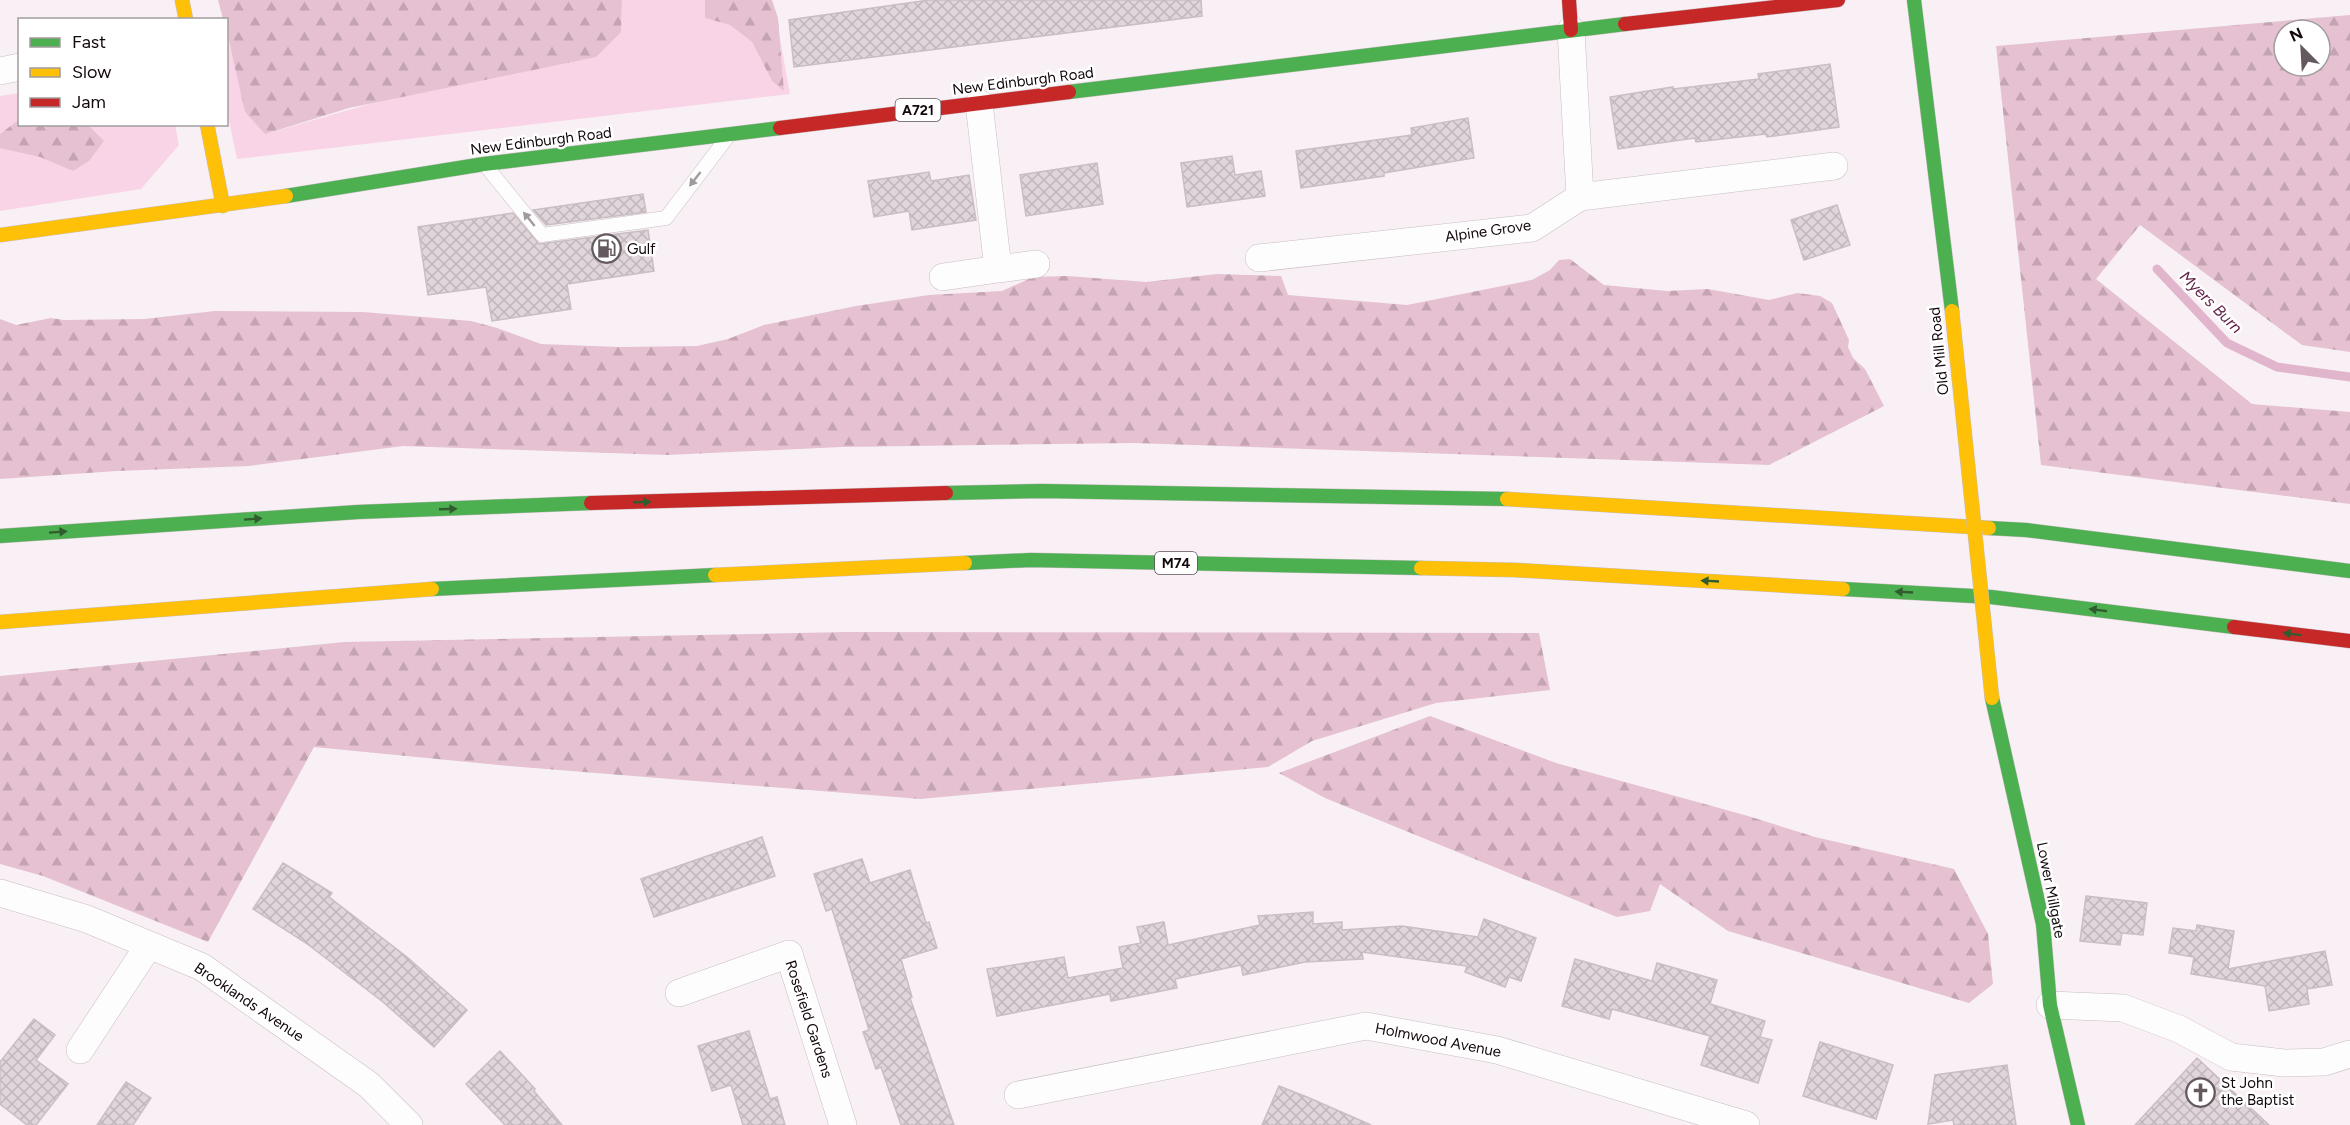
<svg xmlns="http://www.w3.org/2000/svg" width="2350" height="1125" font-family="Figtree,sans-serif">
<style>
.green{fill:#f9d4e6}
.forest{fill:url(#forest-firs);fill-rule:evenodd}
.lines{fill:none;stroke-linecap:round;stroke-linejoin:round}
.stream{stroke:#e1b5cb;stroke-width:9}
.building{fill:url(#building-cross-hatch);stroke:#c8bec3;stroke-width:1.5}
.lane-casing{stroke:#c8bec2;stroke-width:15}
.street-casing{stroke:#c8bec2;stroke-width:28}
.fast-casing{stroke:#c8bec2;stroke-width:15}
.slow-casing{stroke:#c8bec2;stroke-width:15}
.jam-casing{stroke:#c8bec2;stroke-width:15}
.lane{stroke:#fefdfd;stroke-width:14}
.street{stroke:#fefdfd;stroke-width:27}
.fast{stroke:#4caf50;stroke-width:14}
.slow{stroke:#ffc107;stroke-width:14}
.jam{stroke:#c62828;stroke-width:14}
.slow-bridge-casing{stroke:#c8bec2;stroke-width:15;stroke-linecap:butt}
.slow-bridge{stroke:#ffc107;stroke-width:14}
.oneway{fill:#a09b9d}
.oneway2{fill:#305c2e}
.labels{text-anchor:middle;dominant-baseline:central;stroke-width:5;stroke-linejoin:round;paint-order:stroke}
.shield{fill:#fff;stroke:#5a5256;stroke-width:1.5}
.shield-label{font-size:14px;font-weight:bold;fill:#13080d}
.street-label{font-size:15px;fill:#13080d;stroke:#fff}
.poi-label{font-size:15px;fill:#13080d;stroke:#fff;text-anchor:start}
.water-label{font-size:16px;font-style:italic;fill:#631f47;stroke:#fff}
</style>
<defs>
<pattern id="forest-firs" width="22" height="20" patternUnits="userSpaceOnUse" patternTransform="scale(1.5)"><rect width="22" height="20" fill="#e5c1d2"/><path d="M5 1l3.5 6h-7zM16 11l3.5 6h-7z" fill="#c4a4b3"/></pattern>
<pattern id="building-cross-hatch" width="8" height="8" patternUnits="userSpaceOnUse" patternTransform="scale(1.5)"><rect width="8" height="8" fill="#e0d5da"/><path d="M0 0l8 8M0 8l8-8" fill="none" stroke="#bfb5ba"/></pattern>
</defs>
<rect width="100%" height="100%" fill="#f8f0f4"/>
<path class="green" d="M622,0h83v18l25,7 22,17 20,39 12,9 -5,-57 11,61 -553,65 -10,-48 -1,-79 8,29 31,73 356,-102z
M19,93l1,31 155,1 4,20 -38,44 -141,22v-115z"/>
<path class="forest" d="M218,0h404l-1,32 -25,25 -247,51 -84,26 -20,-22 -18,-80 -1,-12 -3,-1z
M705,0h67l6,18 6,73 -12,-10 -20,-39 -22,-17 -25,-7z
M2350,15v337l-48,-7 -162,-120 -44,54 156,125 98,8v92l-309,-39 -45,-419zM2284,30h36v36h-36z
M16,122h3l1,2 68,1 16,16 -15,20 -16,10 -33,-14 -40,-9v-14z
M1570,259l34,26 63,6 41,-2 61,11 28,-7 23,3 12,7 17,37 -1,7 5,11 12,11 19,37 -115,59 -634,-22 -294,4 -174,8 -264,-9 -154,20 -132,5 -117,8v-160l16,6 35,-7 13,2 80,-1 71,-8 148,1 108,9 26,7 44,16 78,3 78,-1 31,-7 36,-14 92,-19 73,-11 73,-4 31,-14 35,-1 78,6 71,-8 64,2 7,19 119,10 125,-25 18,-10 9,-10z
M846,632l693,1 11,57 -114,13 -124,38 -44,26 -348,32 -411,-33 -195,-19 -106,195 -165,-66 -43,-12v-188l344,-34z
M1430,716l126,47 192,53 67,21 139,32 34,65 5,50 -24,19 -241,-72 -68,-47 -10,27 -33,6 -292,-119 -46,-25z"/>
<g class="lines">
<path class="stream" d="M2157,269l70,74 50,24 73,10"/>
</g>
<path class="building" d="M929,0h272l1,16 -408,51 -5,-47z
M1830,64l9,63 -72,10 -1,-3 -70,8 -1,-4 -77,11 -8,-52 63,-10v2l86,-10 -1,-5z
M1468,118l6,40 -90,15v3l-83,12 -5,-37 116,-16 -1,-7z
M1232,156l3,19 26,-4 4,25 -78,11 -6,-44z
M1097,163l6,41 -77,12 -6,-41z
M929,172l2,9 38,-6 7,45 -64,10 -3,-19 -35,6 -6,-36z
M643,194l3,18 -100,13 -13,-15z
M1837,205l13,40 -46,15 -13,-40z
M513,213l26,31 109,-14 6,41 -87,13 4,25 -79,12 -6,-34 -58,8 -10,-68z
M762,837l13,39 -121,41 -13,-38z
M862,859l8,24 40,-13 16,53 3,-1 8,26 -36,11 11,38 -2,1 44,127h-53l-20,-58 -5,2 -13,-37 6,-2 -37,-121 -6,2 -12,-37z
M283,863l49,30 -3,4 78,60 60,53 -33,37 -51,-45 -77,-59 -53,-34z
M2086,896l61,7 -4,32 -21,-2 -2,12 -40,-4z
M1313,912v12l29,-2v8l60,-4 76,11 6,-18 52,19 -15,43 -12,-4 -4,10 -40,-15 2,-6 -105,-14 1,7 -58,3 -62,13 -2,-10 -66,14 2,9 -66,13 -1,-7 -113,22 -10,-47 77,-12 4,21 55,-10 -4,-21 22,-4 -4,-16 27,-5 4,23 92,-20 -2,-9z
M2197,925l37,6 -6,38 97,-18 7,34 -25,4 2,15 -40,7 -4,-25 -74,-12 3,-17 -25,-4 4,-25 23,3z
M1575,959l77,22 5,-18 60,17 -7,24 55,17 -5,16 12,3 -14,43 -57,-18 9,-29 -98,-27 -3,10 -47,-13z
M34,1019l21,16 -19,25 32,24 -32,41h-9l-27,-21v-42z
M749,1031l21,68 7,-2 8,28h-42l-12,-40 -19,6 -14,-45z
M1820,1042l73,23 -17,54 -73,-23z
M500,1051l35,38 -1,2 28,34h-57l-39,-41z
M2197,1058l72,67h-134z
M2007,1065l9,60h-62l-1,-5 -25,4 7,-49z
M126,1082l25,16 -18,27h-36z
M1279,1086l28,11 64,28h-109z"/>
<g class="lines">
<defs>
<path id="lane" d="M486,166l56,69 124,-17 60,-79"/>
<path id="street" d="M0,71l20,-4
M979,103l19,166 38,-5
M1580,197l254,-31
M1259,258l273,-30 48,-31 -9,-167
M943,277l55,-8
M0,893l87,26 115,48 167,118 40,40
M679,993l110,-39 54,171
M2050,1005l73,3 56,21 52,28 53,6 40,-1 26,-8
M80,1050l69,-105
M1018,1095l348,-69 131,24 249,75"/>
<path id="fast" d="M1914,0l38,311
M1069,92l556,-68
M286,196l198,-32 296,-36
M946,493l96,-2 465,8
M1989,528l37,2 324,41
M0,536l358,-24 233,-9
M965,563l66,-3 390,8
M432,589l283,-14
M1843,589l148,8 243,30
M1992,698l51,226 7,81 28,120"/>
<path id="slow" d="M182,0l4,20
M207,124l16,82
M0,235l286,-39
M1507,499l482,29
M1421,568l94,2 328,19
M715,575l250,-12
M0,622l432,-33"/>
<path id="jam" d="M1569,0l2,30
M1625,24l213,-24
M780,128l289,-36
M591,503l355,-10
M2234,627l116,14"/>
</defs>
<use href="#lane" class="lane-casing"/>
<use href="#street" class="street-casing"/>
<use href="#fast" class="fast-casing"/>
<use href="#slow" class="slow-casing"/>
<use href="#jam" class="jam-casing"/>
<use href="#lane" class="lane"/>
<use href="#street" class="street"/>
<use href="#fast" class="fast"/>
<use href="#slow" class="slow"/>
<use href="#jam" class="jam"/>
<defs>
<path id="slow-bridge" d="M1952,311l40,387"/>
</defs>
<use href="#slow-bridge" class="slow-bridge-casing"/>
<use href="#slow-bridge" class="slow-bridge"/>
</g>
<defs><path id="oneway-solid" d="M-6-.8H1V-3.2L6.5 0L1 3.2V.8H-6Z" transform="scale(1.5)"/></defs>
<g class="oneway">
<use href="#oneway-solid" transform="translate(695 179) rotate(128)"/>
<use href="#oneway-solid" transform="translate(529 219) rotate(-129)"/>
</g>
<g class="oneway2">
<use href="#oneway-solid" transform="translate(642 502) rotate(-2)"/>
<use href="#oneway-solid" transform="translate(448 509) rotate(-2)"/>
<use href="#oneway-solid" transform="translate(253 519) rotate(-4)"/>
<use href="#oneway-solid" transform="translate(58 532) rotate(-4)"/>
<use href="#oneway-solid" transform="translate(1710 581) rotate(-177)"/>
<use href="#oneway-solid" transform="translate(1904 592) rotate(-177)"/>
<use href="#oneway-solid" transform="translate(2098 610) rotate(-173)"/>
<use href="#oneway-solid" transform="translate(2292 634) rotate(-173)"/>
</g>
<defs>
<symbol id="fuel-ring" viewBox="-11 -11 22 22"><circle r="9.5" fill="#fff" stroke="#63595e" stroke-width="1.5"/><path d="M-5.5-6h7V0h2V4h1.3V-2.5L3-4.5l.8-.8L6-3V5H2.5V1h-1V6h-7ZM-4.2-4.7v3.2H.2V-4.7Z" fill="#63595e"/></symbol>
<symbol id="church-ring" viewBox="-11 -11 22 22"><circle r="9.5" fill="#fff" stroke="#63595e" stroke-width="1.5"/><path d="M-1.2-6h2.4v3.5h3.3v2.4h-3.3V6h-2.4V-.1h-3.3v-2.4h3.3Z" fill="#63595e"/></symbol>
</defs>
<g fill-rule="evenodd">
<use href="#fuel-ring" x="590" y="232" width="33" height="33"/>
<use href="#church-ring" x="2184" y="1076" width="33" height="33"/>
</g>
<g class="labels">
<g class="shield">
<rect x="895.5" y="99" width="45" height="22" rx="4.5"/>
<rect x="1155" y="552" width="42" height="22" rx="4.5"/>
</g>
<g class="shield-label">
<text x="918" y="110">A721</text>
<text x="1176" y="563">M74</text>
</g>
<g class="street-label">
<text transform="translate(1023 81) rotate(-7)">New Edinburgh Road</text>
<text transform="translate(541 141) rotate(-7)">New Edinburgh Road</text>
<text transform="translate(1488 231) rotate(-8)">Alpine Grove</text>
<text transform="translate(1939 351) rotate(-96)">Old Mill Road</text>
<text transform="translate(2051 890) rotate(79)">Lower Millgate</text>
<text transform="translate(249 1002) rotate(34)">Brooklands Avenue</text>
<text transform="translate(809 1019) rotate(72)">Rosefield Gardens</text>
<text transform="translate(1438 1040) rotate(11)">Holmwood Avenue</text>
</g>
<g class="poi-label">
<text x="627" y="249">Gulf</text>
<text x="2221" y="1083">St John<tspan x="2221" dy="17">the Baptist</tspan></text>
</g>
<g class="water-label">
<text transform="translate(2211 302) rotate(45)">Myers Burn</text>
</g>
</g>
<rect x="18" y="18" width="210" height="108" fill="#ffffff" stroke="#a19c9e" stroke-width="1.5"/>
<rect x="30" y="38" width="30" height="9" fill="#4caf50" stroke="#a19c9e" stroke-width="1.5"/>
<text x="72" y="48" font-size="18" fill="#13080d">Fast</text>
<rect x="30" y="68" width="30" height="9" fill="#ffc107" stroke="#a19c9e" stroke-width="1.5"/>
<text x="72" y="78" font-size="18" fill="#13080d">Slow</text>
<rect x="30" y="98" width="30" height="9" fill="#c62828" stroke="#a19c9e" stroke-width="1.5"/>
<text x="72" y="108" font-size="18" fill="#13080d">Jam</text>
<g transform="translate(2302 48) rotate(336)"><circle r="28" fill="#ffffff" stroke="#a19c9e" stroke-width="1.5"/>
<path d="M0-4.5L10 22L0 15L-10 22Z" fill="#63595e"/>
<text y="-9" font-size="16" font-weight="bold" text-anchor="middle" fill="#13080d">N</text>
</g>
</svg>
